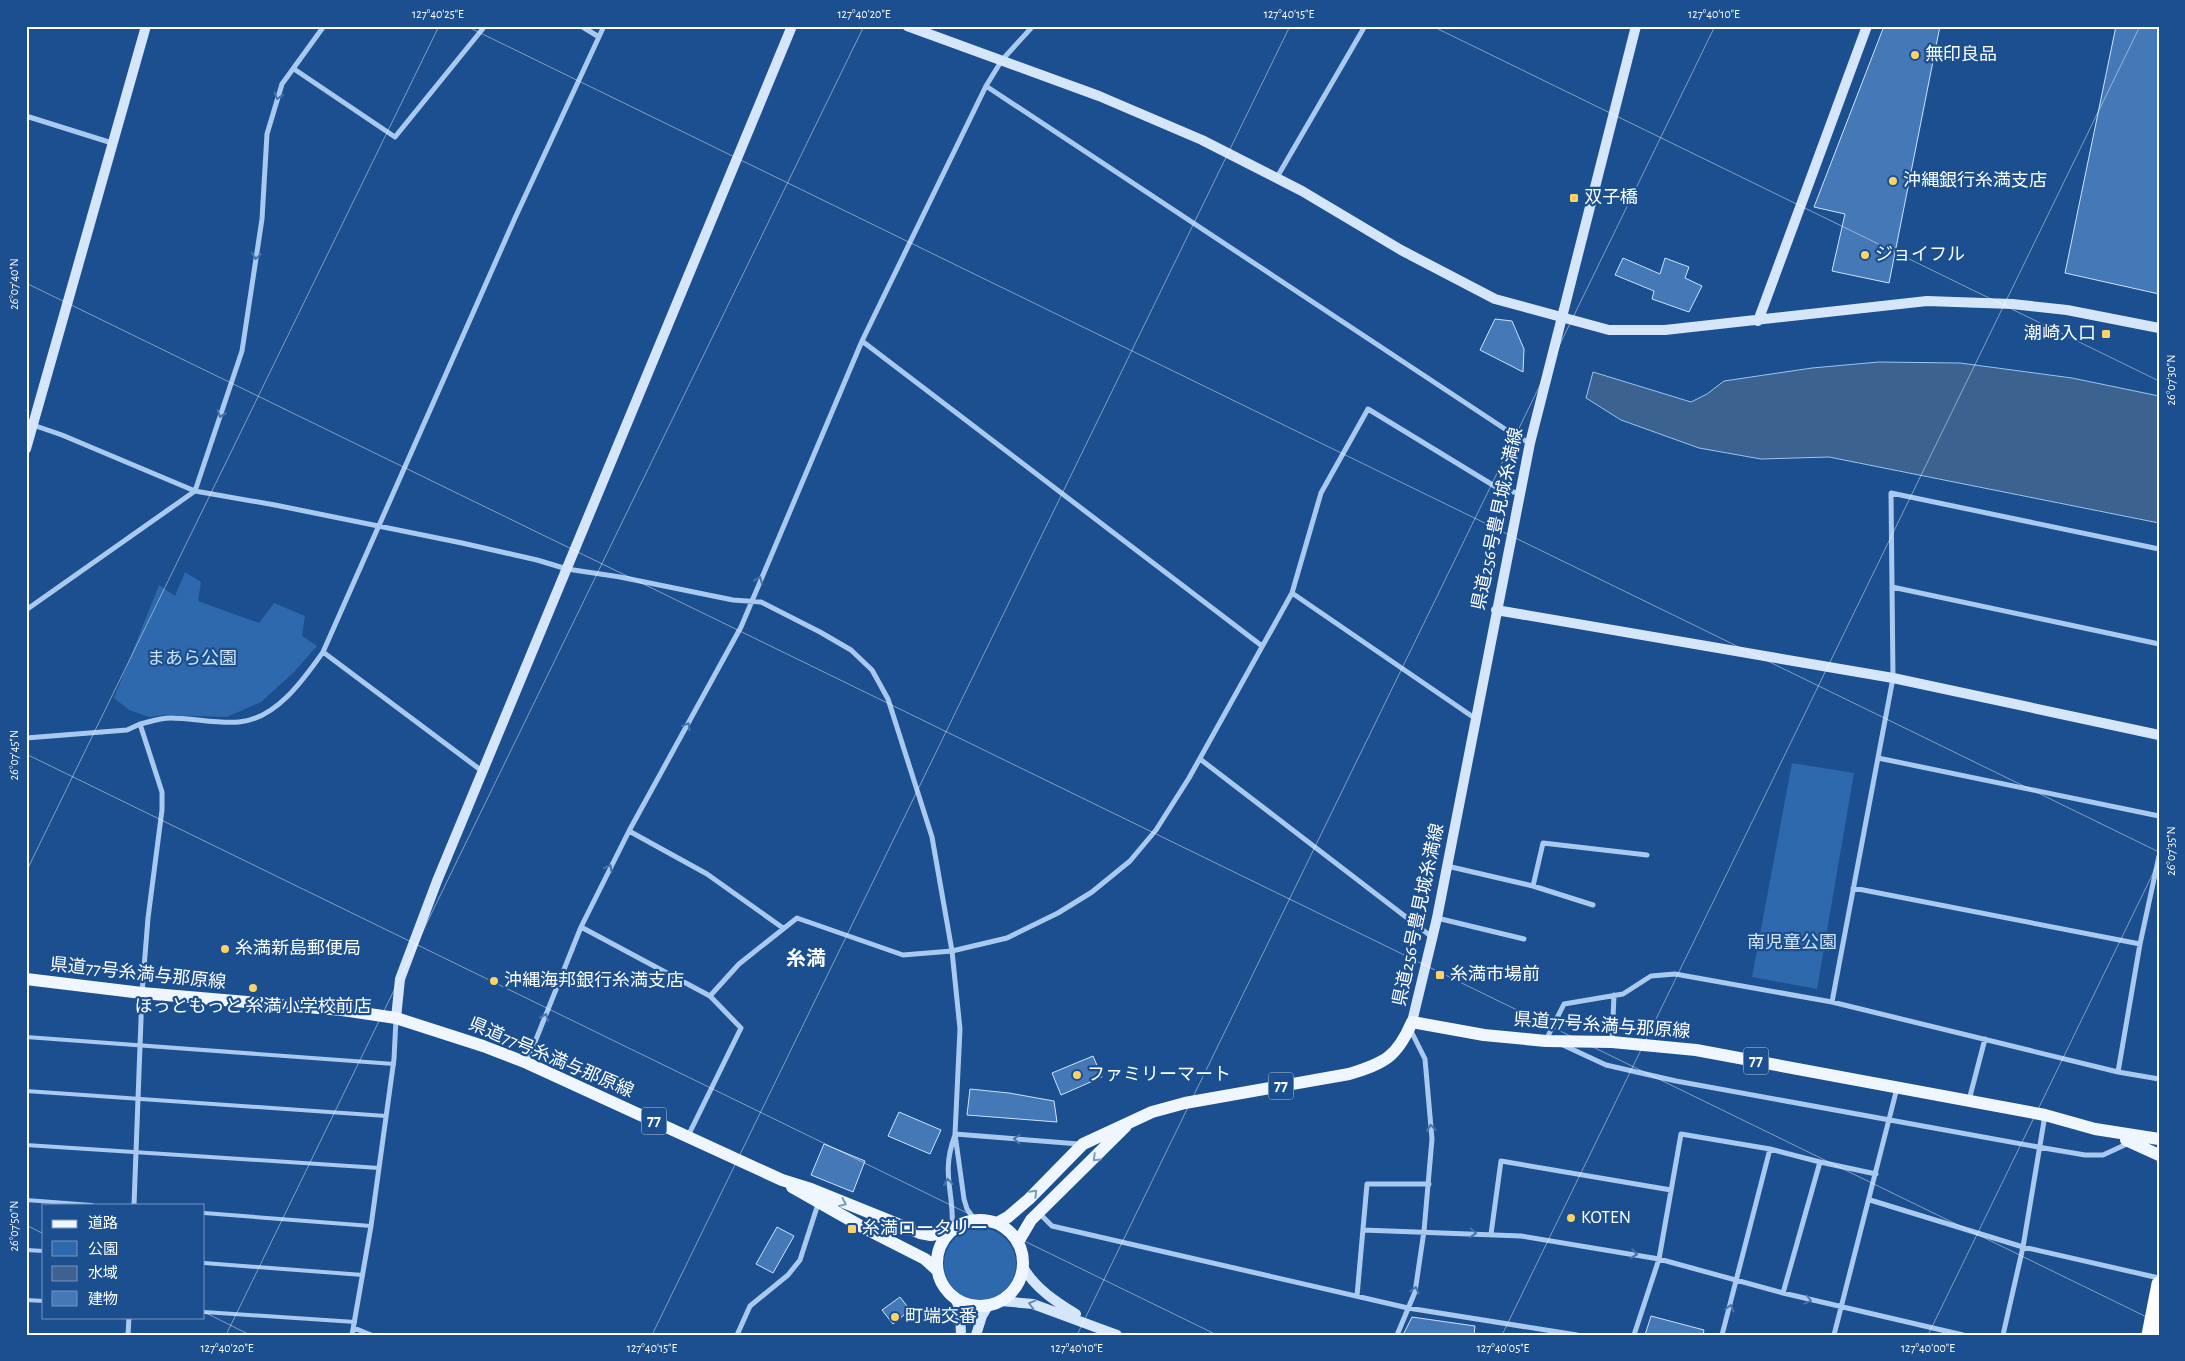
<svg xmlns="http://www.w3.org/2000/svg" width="2185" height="1361" font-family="'Alegreya Sans','Noto Sans JP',sans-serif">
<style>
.green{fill:#2e69ad}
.water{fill:#3c6290;stroke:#9cc4f0}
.building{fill:#4478b7;stroke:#cfe3fa}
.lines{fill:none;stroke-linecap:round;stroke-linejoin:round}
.lane{stroke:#a9c9ee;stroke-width:4}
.street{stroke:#a9c9ee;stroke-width:5}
.secondary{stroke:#d6e6fa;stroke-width:10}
.primary{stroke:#f0f6ff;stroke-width:12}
.highway{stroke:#fff;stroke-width:15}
.oneway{stroke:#4674ac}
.oneway2{stroke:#7b9ac1}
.oneway3{stroke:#668bba}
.ticks{fill:none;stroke:#fff;stroke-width:1;stroke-opacity:0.45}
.poi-dot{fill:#ffd166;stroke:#1b4f8f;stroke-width:2}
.labels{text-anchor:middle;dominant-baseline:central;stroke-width:4.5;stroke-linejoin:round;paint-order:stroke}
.shield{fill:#1b4f8f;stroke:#bbcadd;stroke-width:1}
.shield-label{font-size:16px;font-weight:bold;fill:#fff}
.poi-label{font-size:18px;fill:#fff;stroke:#1b4f8f;text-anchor:start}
.street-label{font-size:18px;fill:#fff;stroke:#1b4f8f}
.park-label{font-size:18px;fill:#cfe3fa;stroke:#1b4f8f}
.quarter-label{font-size:20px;font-weight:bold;fill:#fff;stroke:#1b4f8f}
.neatline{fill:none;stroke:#fff;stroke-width:2}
.ticks-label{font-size:12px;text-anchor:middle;fill:#fff}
</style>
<rect width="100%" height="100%" fill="#1b4f8f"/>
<path class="green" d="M185,572l16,10 -3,19 61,22 15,-20 31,13 -3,20 15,10 -24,27 -32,29 -34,15 -62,-2 -16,2 -20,-7 -15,-12 45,-113 16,11z
M1792,763l62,10 -37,216 -65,-12z
M944 1264a36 36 0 1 1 72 0a36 36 0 1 1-72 0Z"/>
<path class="water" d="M1879,362l81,1 112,15 87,18v127l-330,-66 -68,2 -62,-11 -78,-28 -35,-22 7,-26 98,30 16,-8 17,-13 88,-13z"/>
<path class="building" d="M1884,26h56l-51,257 -57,-12 13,-57 -31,-7z
M2116,26h43v268l-94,-21z
M1623,258l37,16 5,-16 24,9 -4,11 17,8 -13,26 -37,-13 2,-8 -39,-16z
M1495,319l17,2 12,28 -1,23 -43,-22z
M1093,1056l9,21 -41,18 -9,-22z
M970,1089l39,4 45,8 3,21 -90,-7z
M899,1112l42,18 -11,24 -42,-18z
M824,1144l41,17 -12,31 -42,-17z
M777,1227l17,9 -21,37 -17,-9z
M900,1297l10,13 -17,14 -11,-14z
M1651,1316l53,14 -1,5h-58z
M1412,1317l63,9 -1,9h-71z"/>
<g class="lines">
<path class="lane" d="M26,1037l368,27
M26,1091l360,25
M26,1145l353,23
M26,1200l66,5
M204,1213l167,13
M26,1250l18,1
M204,1263l159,12
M26,1300l18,1
M204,1312l151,10"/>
<path class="street" d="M581,26l18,11
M294,69l101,68 90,-111
M986,86l528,349 16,8
M26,116l86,27
M1276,179l89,-153
M862,341l400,305
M33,425l29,10 133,56 80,14 187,38 75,17 30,9 53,8 113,23 28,2 59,30 31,18 21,20 16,29 44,138 20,114 8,78 -5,105 9,65 3,10 8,11
M1892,587l267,57
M1292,593l184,126
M26,610l169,-119 47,-140 20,-132 5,-85 15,-50 42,-58
M323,652l159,119
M140,724c9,-2 20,-6 30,-6 23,0 47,6 69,4 37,-3 65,-43 84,-70l192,-434 89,-192
M26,738l101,-8 13,-6 22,68v18l-14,108 -6,75 -8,212
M1878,758l281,58
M1200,759l232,178
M629,831l78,43 76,54
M1447,866l86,20 60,19
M1533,886l10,-43 104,12
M1853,888l287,56
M1437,918l87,21
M581,927l129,69
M1832,1002l61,-324 -2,-185 268,56
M1546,1040l18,-36 59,-10 28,-18 24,-2 157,28 286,70 41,7
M1612,1041l2,-46
M1563,1045l43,20 70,16 362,66 47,8h18l26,-12
M527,1062l54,-135 48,-96 112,-204 121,-286 124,-255 16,-26 31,-34
M2118,1072l22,-128 19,-88
M1969,1100l16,-61
M955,1134l124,10
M688,1136l53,-108 -31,-32 29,-32 58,-46 106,37 49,-4 55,-13 51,-25 34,-21 38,-31 26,-31 33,-52 103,-185 29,-100 47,-84 133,81 18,3
M1770,1149l50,13 -37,131
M1820,1162l56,12
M1870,1200l153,47 136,31
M1039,1213l13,13 356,82 169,27
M952,1230c3,-38 -12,-55 3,-95
M1363,1230l158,6 138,23 124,34 180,42
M1491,1234l10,-73 170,29
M1357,1296l10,-112h62
M354,1328l17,7
M128,1335l1,-18
M352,1335l19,-109 23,-167 2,-40
M737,1335l13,-29 38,-31 12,-15 18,-56
M1397,1335l18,-43 9,-61 8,-92 -7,-80 -14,-28
M1634,1335l25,-76 22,-125 89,15 -48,186
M1834,1335l63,-247
M2003,1335l20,-88 22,-132"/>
<path class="secondary" d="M907,26l192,70 103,44 100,51 99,59 94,49 114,31h56l262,-29 85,3 55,6 92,18
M1758,321l109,-295
M26,449l120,-423
M1496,610l397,68 266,57
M396,1018l4,-39 37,-98 355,-855
M1412,1022l25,-104 93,-475 106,-417
M1023,1267c12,21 33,35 53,47
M955,1298l5,12 1,25
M1001,1301l32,3 84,31
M976,1335l6,-19 6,-10"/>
<path class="primary" d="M26,979l116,14 200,17 54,8 87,28 44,17 255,117 29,9 109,44 11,2 16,-3
M2126,1140l33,15
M792,1187l74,42 59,30 12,11
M937 1263a43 43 0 1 1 86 0a43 43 0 1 1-86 0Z
M997,1223l11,-6 21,-18 54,-55 69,-32 33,-9 164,-29c36,-11 48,-17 63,-52l72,13 62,6 66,1 84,8 349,65 50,14 64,10
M1018,1242l13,-22 95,-94"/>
<path class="highway" d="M2149,1335l10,-51"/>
</g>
<defs><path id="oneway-chevron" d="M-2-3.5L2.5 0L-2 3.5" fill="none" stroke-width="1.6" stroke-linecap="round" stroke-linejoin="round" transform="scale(1.25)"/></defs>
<g class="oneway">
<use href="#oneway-chevron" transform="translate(278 96) rotate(107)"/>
<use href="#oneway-chevron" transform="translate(256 256) rotate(98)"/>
<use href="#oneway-chevron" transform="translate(221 414) rotate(109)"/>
<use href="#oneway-chevron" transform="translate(759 580) rotate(-68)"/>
<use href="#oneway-chevron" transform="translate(687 726) rotate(-61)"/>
<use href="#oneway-chevron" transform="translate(609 868) rotate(-62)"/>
<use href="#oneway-chevron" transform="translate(545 1017) rotate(-68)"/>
<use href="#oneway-chevron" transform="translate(1431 1128) rotate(-95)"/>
<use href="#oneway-chevron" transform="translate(1017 1139) rotate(-176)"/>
<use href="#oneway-chevron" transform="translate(948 1182) rotate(-97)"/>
<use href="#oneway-chevron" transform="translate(1473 1233) rotate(3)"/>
<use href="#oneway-chevron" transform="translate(1634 1254) rotate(9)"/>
<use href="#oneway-chevron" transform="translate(1415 1290) rotate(-76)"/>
<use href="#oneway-chevron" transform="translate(1808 1300) rotate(14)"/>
<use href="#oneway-chevron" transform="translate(1730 1308) rotate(-75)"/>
</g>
<g class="oneway2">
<use href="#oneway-chevron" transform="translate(1096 1158) rotate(136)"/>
<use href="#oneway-chevron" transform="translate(1034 1193) rotate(-46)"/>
<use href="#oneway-chevron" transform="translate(843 1203) rotate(23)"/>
</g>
<use class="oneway3" href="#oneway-chevron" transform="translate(1032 1304) rotate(-166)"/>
<path class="ticks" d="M466,26l1693,826M1432,26l727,355M26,283l2133,1040M26,754l1191,581M26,872l413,-846M26,1225l18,9M204,1312l46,23M226,1335l638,-1309M652,1335l638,-1309M1077,1335l638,-1309M1502,1335l638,-1309M1928,1335l231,-474"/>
<g class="poi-dot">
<circle cx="1915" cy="55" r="5"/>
<circle cx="1893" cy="181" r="5"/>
<rect x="1569" y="193" width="10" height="10" rx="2.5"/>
<circle cx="1865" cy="255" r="5"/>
<rect x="2101" y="329" width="10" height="10" rx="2.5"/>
<circle cx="225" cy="949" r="5"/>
<rect x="1435" y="970" width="10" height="10" rx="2.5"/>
<circle cx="494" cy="981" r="5"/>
<circle cx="253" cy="988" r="5"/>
<circle cx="1077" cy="1075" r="5"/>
<circle cx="1571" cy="1218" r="5"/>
<rect x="847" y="1224" width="10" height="10" rx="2.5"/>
<circle cx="895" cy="1317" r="5"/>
</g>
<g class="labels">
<g class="shield">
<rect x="1743.5" y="1047.5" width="25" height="27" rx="4"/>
<rect x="1268.5" y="1072.5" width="25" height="27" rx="4"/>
<rect x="641.5" y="1107.5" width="25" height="27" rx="4"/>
</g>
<g class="shield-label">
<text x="1756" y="1061">77</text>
<text x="1281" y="1086">77</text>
<text x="654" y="1121">77</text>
</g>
<g class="poi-label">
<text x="1925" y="55">無印良品</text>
<text x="1903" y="181">沖縄銀行糸満支店</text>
<text x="1584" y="198">双子橋</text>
<text x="1875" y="255">ジョイフル</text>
<text x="2096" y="334" text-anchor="end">潮崎入口</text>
<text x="235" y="949">糸満新島郵便局</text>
<text x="1450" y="975">糸満市場前</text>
<text x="504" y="981">沖縄海邦銀行糸満支店</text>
<text x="253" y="1007" text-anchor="middle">ほっともっと 糸満小学校前店</text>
<text x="1087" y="1075">ファミリーマート</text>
<text x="1581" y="1218">KOTEN</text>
<text x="862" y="1229">糸満ロータリー</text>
<text x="905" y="1317">町端交番</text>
</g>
<g class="street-label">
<text transform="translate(1498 519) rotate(-78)">県道256号豊見城糸満線</text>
<text transform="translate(1419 915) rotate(-78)">県道256号豊見城糸満線</text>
<text transform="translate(138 974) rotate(6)">県道77号糸満与那原線</text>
<text transform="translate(1602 1026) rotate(4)">県道77号糸満与那原線</text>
<text transform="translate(551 1058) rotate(23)">県道77号糸満与那原線</text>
</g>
<g class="park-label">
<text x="192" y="659">まあら公園</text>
<text x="1792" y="943">南児童公園</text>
</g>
<g class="quarter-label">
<text x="806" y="959">糸満</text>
</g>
</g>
<rect width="2185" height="1361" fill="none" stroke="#1b4f8f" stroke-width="55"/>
<rect x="42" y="1204" width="162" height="115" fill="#1b4f8f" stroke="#7695bc"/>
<rect x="52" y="1220" width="25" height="8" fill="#f0f6ff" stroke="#7695bc"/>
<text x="88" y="1228" font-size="15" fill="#ffffff">道路</text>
<rect x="52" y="1241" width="25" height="15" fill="#2e69ad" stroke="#7695bc"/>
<text x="88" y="1254" font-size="15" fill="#ffffff">公園</text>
<rect x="52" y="1266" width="25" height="15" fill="#3c6290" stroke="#7695bc"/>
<text x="88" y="1278" font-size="15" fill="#ffffff">水域</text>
<rect x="52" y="1291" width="25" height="15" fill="#4478b7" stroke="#7695bc"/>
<text x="88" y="1304" font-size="15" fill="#ffffff">建物</text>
<rect x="28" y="28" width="2130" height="1306" class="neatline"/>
<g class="ticks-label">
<text x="438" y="18">127°40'25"E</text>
<text x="864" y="18">127°40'20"E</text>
<text x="1289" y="18">127°40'15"E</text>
<text x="1714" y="18">127°40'10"E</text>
<text transform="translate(14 284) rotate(-90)" y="4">26°07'40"N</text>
<text transform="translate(2171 380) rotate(-90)" y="4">26°07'30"N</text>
<text transform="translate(14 755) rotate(-90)" y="4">26°07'45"N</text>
<text transform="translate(2171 851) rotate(-90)" y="4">26°07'35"N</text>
<text transform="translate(14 1226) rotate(-90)" y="4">26°07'50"N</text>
<text x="227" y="1352">127°40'20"E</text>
<text x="652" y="1352">127°40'15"E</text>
<text x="1077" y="1352">127°40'10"E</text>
<text x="1503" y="1352">127°40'05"E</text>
<text x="1928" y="1352">127°40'00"E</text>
</g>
</svg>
